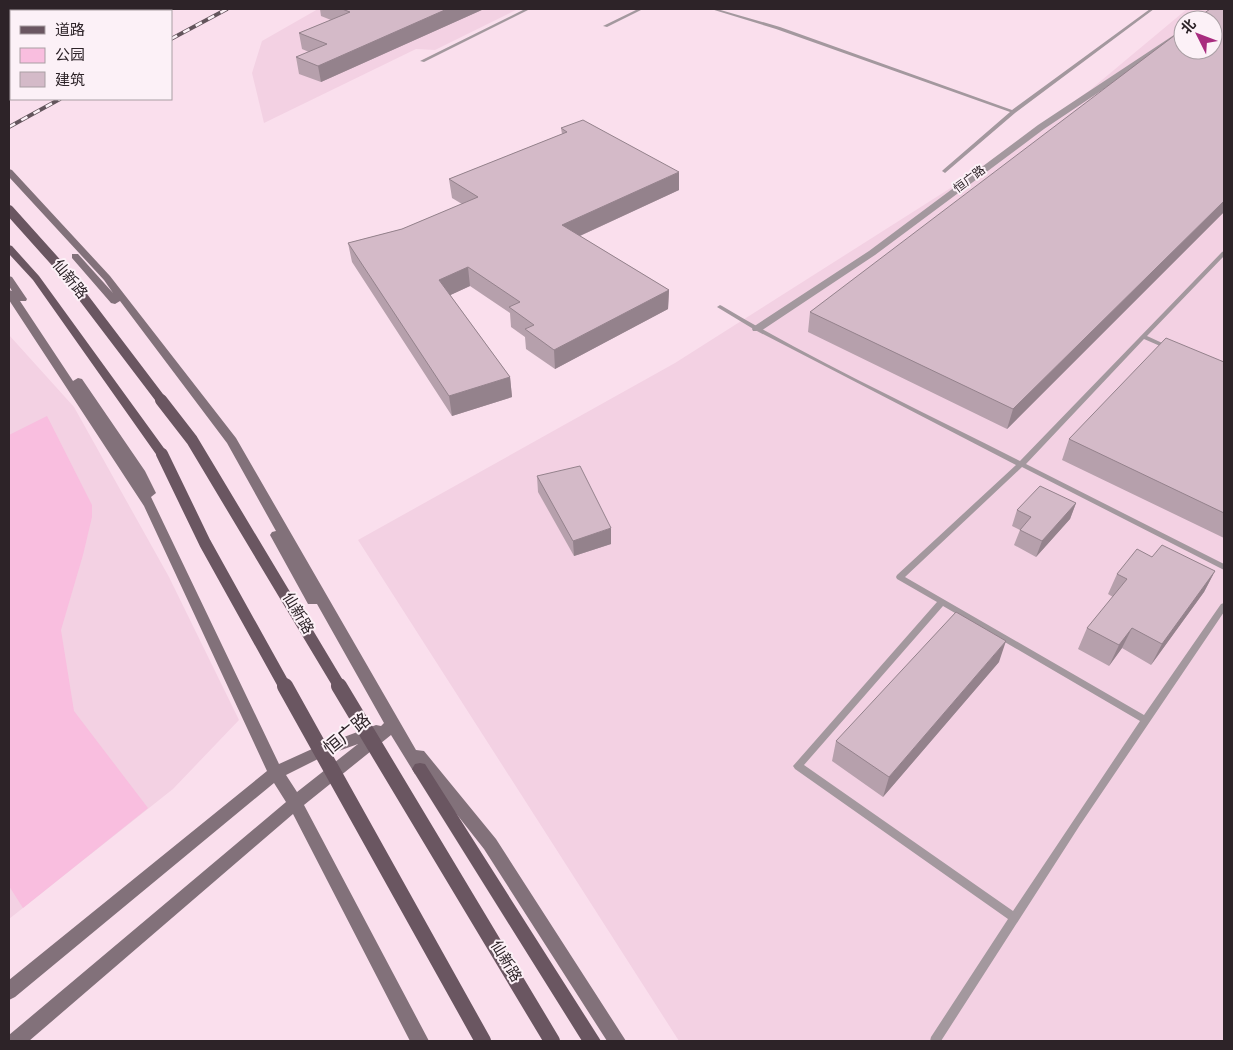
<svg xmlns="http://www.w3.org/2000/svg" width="1233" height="1050" font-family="Overpass,'Noto Sans SC',sans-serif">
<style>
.built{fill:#f3d1e3;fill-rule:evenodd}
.green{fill:#f9bedf}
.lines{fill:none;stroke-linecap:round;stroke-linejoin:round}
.lane{fill:#a3989e;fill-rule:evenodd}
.street{fill:#a3989e;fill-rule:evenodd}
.secondary{fill:#82717a;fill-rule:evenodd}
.primary{fill:#6a5661;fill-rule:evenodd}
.rail-casing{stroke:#63555c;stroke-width:4}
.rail{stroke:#fcf1f7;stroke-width:2.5;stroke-dasharray:7;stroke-linecap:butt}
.primary-bridge-far2{stroke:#6a5661;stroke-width:10}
.primary-bridge-far1{stroke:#6a5661;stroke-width:12}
.primary-bridge{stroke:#6a5661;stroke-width:16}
.wall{fill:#b6a0ac}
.shaded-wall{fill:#94828c}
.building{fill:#d4bac8;stroke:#94828c}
.labels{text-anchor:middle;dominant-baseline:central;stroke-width:4;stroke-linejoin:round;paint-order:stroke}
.far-street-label{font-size:12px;fill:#2d2328;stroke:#fcf1f7}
.street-label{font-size:15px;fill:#2d2328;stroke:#fcf1f7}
.near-street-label{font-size:18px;fill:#2d2328;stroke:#fcf1f7}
</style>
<rect width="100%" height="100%" fill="#fadfed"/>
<path class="built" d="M9,9h162l-4,2h-156v84l-2,1z
M318,9h200l-83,41 -19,-1 -152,74 -12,-50 10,-32z
M1187,9h37v1032h-545l-321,-501 317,-177 293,-186 122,-87zM1183,20h30v30h-30z
M9,335l65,72 95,170 70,143 -66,69 -164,130z"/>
<path class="green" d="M47,416l45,89v12l-9,38 -22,75 13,81 74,97 -125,100 -14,-22v-451z"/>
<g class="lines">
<path class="lane" d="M122,9h5l4,2h-5z
M145,9h11l-10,2h-11z
M525,9h5l-106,53 -4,-1z
M638,9h5l-36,18 -4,-1z
M711,9h6l63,18 232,83 138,-101h4l-139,104 -70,60 -3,-2 1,-1 67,-58 -234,-83z
M9,21h2v2h-2z
M1224,251v5l-77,80 24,11v2h-4l-23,-10 -118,125 198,100v6l-202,-103 -117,110 239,138 77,-111 3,-1v9l-144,213 -139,216h-11l1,-4 77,-118 -213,-150 -2,-3 144,-164 -40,-23 -1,-2 1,-2 119,-110 -261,-135 -38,-23 3,-2 2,1c96,57 198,104 298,155l202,-209zM943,606l197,115 -127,190 -209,-146z"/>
<path class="street" d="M1180,31h3v5l-139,93 -169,126 -114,76h-8l-1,-2 1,-2 116,-76 169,-126z"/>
<path class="secondary" d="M9,169l3,1 98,106 126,162 180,312 8,1 72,88 130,202h-19l-123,-192 -59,-75 -5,1 -5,-1 -24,-39 -87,70 125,236h-19l-117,-227 -264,227h-20v-6l277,-233 -12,-19 -259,214 -6,3v-20l258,-209 -123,-265 -135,-206v-10l3,1 -3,-5v-10l3,1 15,22 -1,2h-6l53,80 5,-3 4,1 63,92 11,22 -5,4 128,267 33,-15 64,-24 5,1 3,-3 -67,-119h-9l-38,-69 2,-3 4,-1 -49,-88 -107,-142 -5,3 -4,-1 -39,-45v-4h6l35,39 -9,-13 -95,-103zM358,744l-61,48 -11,-17 36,-18z"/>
<path class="primary" d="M9,245l3,1 27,30 127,175 2,3 -2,3h-8l-125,-177 -24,-26z
M420,763l5,1 176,277h-19l-167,-267 -3,-5 3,-5z"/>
<defs>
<path id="rail" d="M171,39l56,-30
M9,127l51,-28"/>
</defs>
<use href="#rail" class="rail-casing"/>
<use href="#rail" class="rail"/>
<path class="primary-bridge-far2" d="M9,210l52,58 101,133"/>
<path class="primary-bridge-far1" d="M161,400l31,40 148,247
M162,454l43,89 80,144"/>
<path class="primary-bridge" d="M285,686l198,355
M339,686l213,355"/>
</g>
<path class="wall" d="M320,9h164l-163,73 -22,-8 -3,-17 13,-5 -7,-3 -3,-16 32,-13 -10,-4z
M1224,9v203l-217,217 -199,-97 2,-20z
M561,128l118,62 -99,46 89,54 -1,19 -113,60 -29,-20 -1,-12 -14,-10 -1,-14 -40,-27 -20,9 60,82 2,20 -60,19 -100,-154 -4,-19 54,-14 60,-25 -10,-6 -3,-19 113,-45z
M1224,362v176l-162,-78 7,-21z
M537,476l74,68 -37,12 -36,-64z
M1076,503l-6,16 -34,38 -22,-12 6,-15 -8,-4 5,-16z
M1152,557l63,14 -11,21 -53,73 -29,-17 -13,18 -31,-17 9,-21 26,-31 -5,-3 9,-20z
M999,662l-116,135 -51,-36 4,-20z"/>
<path class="shaded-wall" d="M447,9h37l-163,73 -3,-16z
M679,172v18l-117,54v-19z
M1224,201v11l-217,217 6,-20z
M468,267l2,19 -28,13 -3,-19z
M669,290l-1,19 -113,60 -1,-19z
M510,377l2,20 -60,19 -3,-20z
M1076,503l-6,16 -34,38 6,-16z
M611,528v16l-37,12 -1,-15z
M1215,571l-11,21 -53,73 11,-21z
M1132,628l-10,20 -13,18 10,-21z
M1006,641l-7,21 -116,135 6,-20z"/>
<path class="building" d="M342,9h105l-129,57 -22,-9 31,-13 -28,-11 51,-21z
M1210,9h14v192l-211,208 -203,-97 373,-283v21h30v-30h-18z
M583,120l96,52 -117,53 107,65 -115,60 -29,-21 9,-4 -25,-18 11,-5 -52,-35 -29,13 71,97 -61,19 -101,-153 54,-14 76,-32 -29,-18 118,-47 -6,-4z
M1166,338l58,24v151l-155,-74z
M580,466l31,62 -38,13 -36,-65z
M1040,486l36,17 -34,38 -22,-11 11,-13 -14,-7z
M1162,545l53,26 -53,73 -30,-16 -13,17 -32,-17 40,-49 -10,-5 20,-25 15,8z
M956,612l50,29 -117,136 -53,-36z"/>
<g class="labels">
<g class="far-street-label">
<text transform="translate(970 180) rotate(-37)">恒广路</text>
</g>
<g class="street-label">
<text transform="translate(69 280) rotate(51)">仙新路</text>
<text transform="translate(297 614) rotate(59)">仙新路</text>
<text transform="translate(505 962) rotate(59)">仙新路</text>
</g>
<g class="near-street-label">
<text transform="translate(348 735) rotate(-39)">恒广路</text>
</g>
</g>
<rect width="1233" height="1050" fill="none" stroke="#2d2328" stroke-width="20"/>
<rect x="10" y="10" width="162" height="90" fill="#fcf1f7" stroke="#a99fa4"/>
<rect x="20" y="26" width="25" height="8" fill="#6a5661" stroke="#a99fa4"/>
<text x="55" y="35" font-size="15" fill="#2d2328">道路</text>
<rect x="20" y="48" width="25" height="15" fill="#f9bedf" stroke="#a99fa4"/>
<text x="55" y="60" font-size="15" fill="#2d2328">公园</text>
<rect x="20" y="72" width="25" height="15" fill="#d4bac8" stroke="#a99fa4"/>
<text x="55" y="85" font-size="15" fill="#2d2328">建筑</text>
<g transform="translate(1198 35) rotate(312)"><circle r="24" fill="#fcf1f7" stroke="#a99fa4"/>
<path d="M0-4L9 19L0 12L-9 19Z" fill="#a82c7f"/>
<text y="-8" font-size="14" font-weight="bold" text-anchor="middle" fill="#2d2328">北</text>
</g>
</svg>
